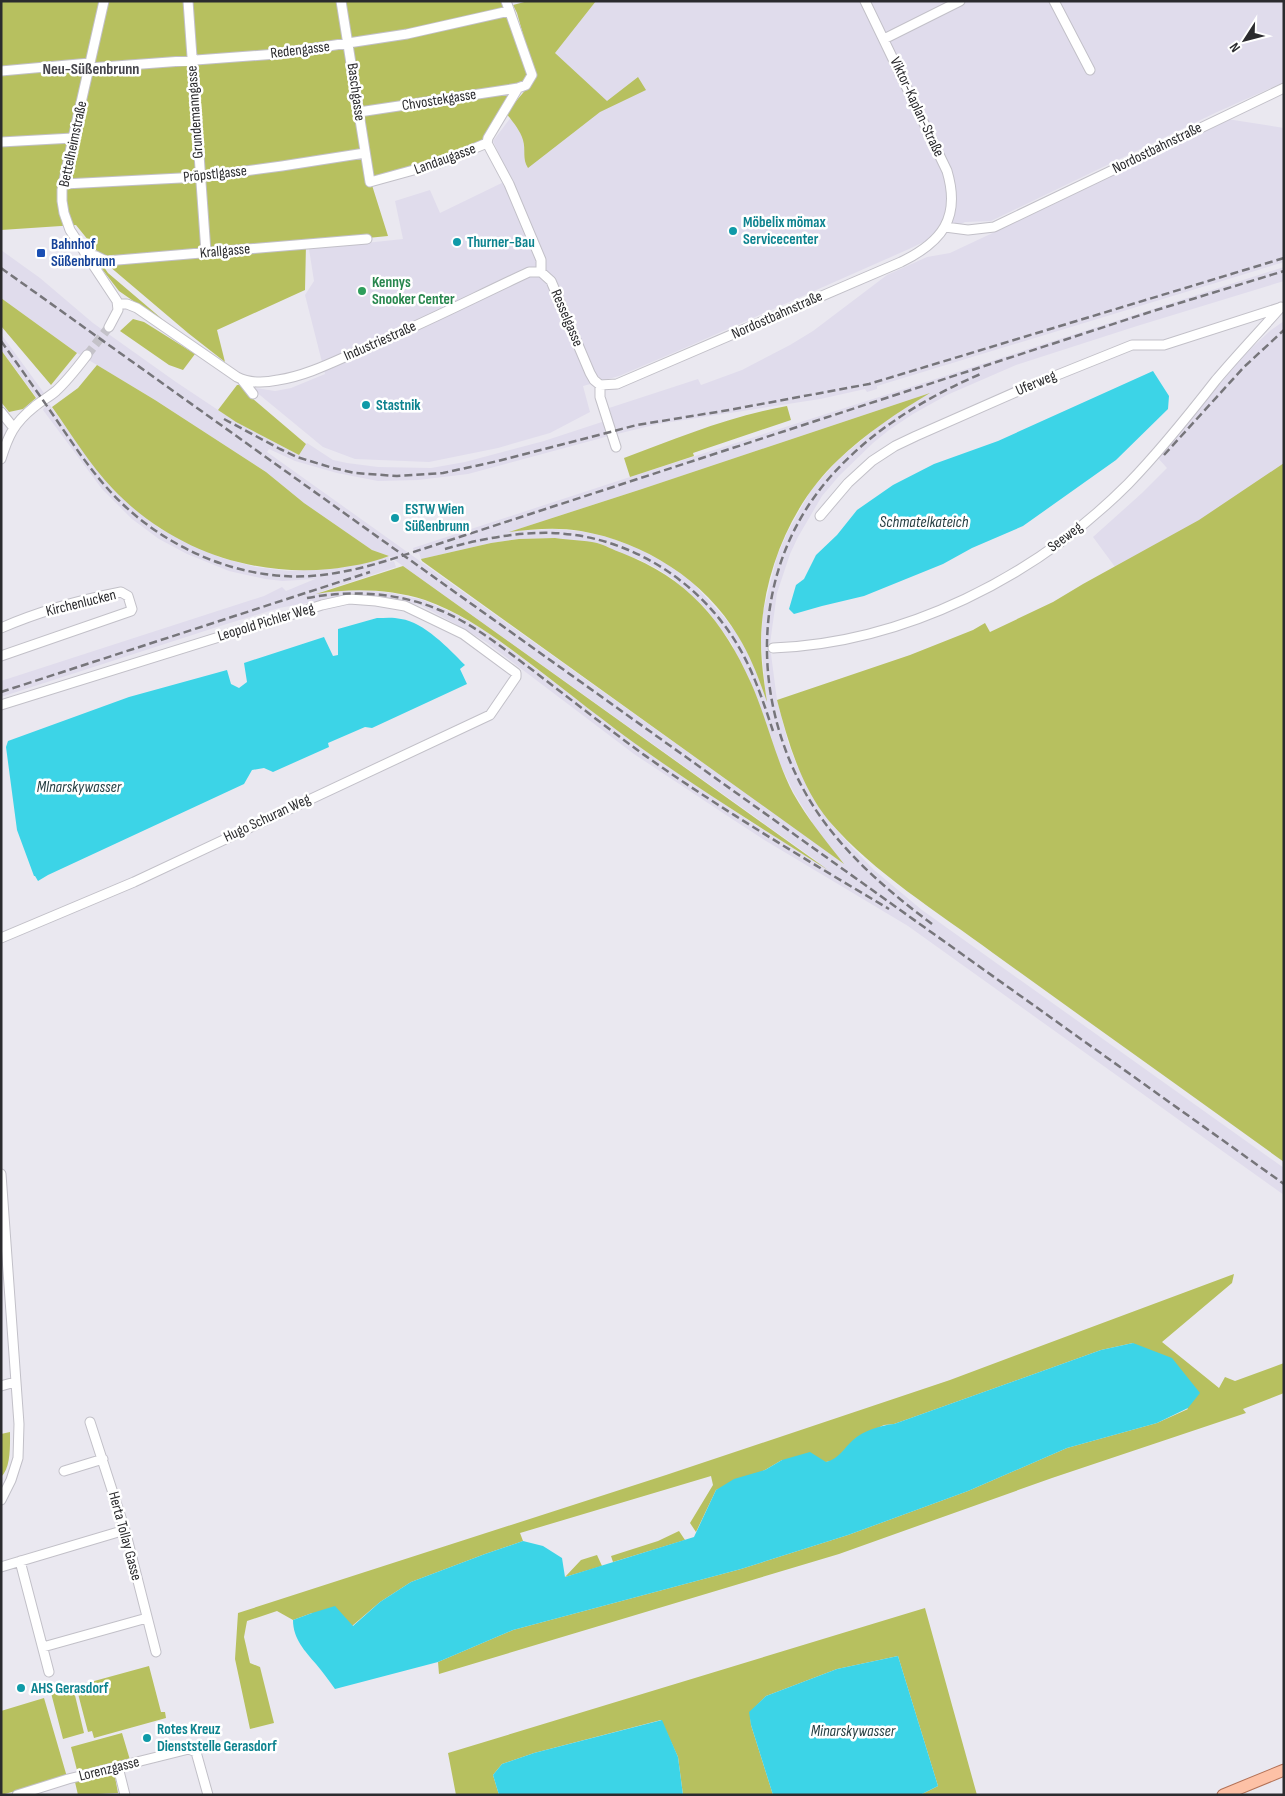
<svg xmlns="http://www.w3.org/2000/svg" width="1285" height="1796" font-family="'Sofia Sans Condensed',sans-serif">
<style>
.built{fill:#e0dcec;fill-rule:evenodd}
.green{fill:#b7c05f}
.water{fill:#3cd4e7}
.lines{fill:none;stroke-linecap:round;stroke-linejoin:round}
.minor-tunnel{stroke:#c4c2c9;stroke-width:9;stroke-dasharray:9 4.5;stroke-linecap:butt}
.minor-casing{stroke:#c2c0c8;stroke-width:11}
.major-casing{stroke:#b37156;stroke-width:13}
.minor{stroke:#fff;stroke-width:9}
.major{stroke:#fdc1a6;stroke-width:11}
.rail{stroke:#76757a;stroke-width:2.5;stroke-dasharray:8 4;stroke-linecap:butt}
.culture-dot{fill:#0f9aa8;stroke:#fff;stroke-width:2}
.transit-dot{fill:#1a4fb4;stroke:#fff;stroke-width:2}
.leisure-dot{fill:#2e9e5b;stroke:#fff;stroke-width:2}
.labels{text-anchor:middle;dominant-baseline:central;stroke-width:5;stroke-linejoin:round;paint-order:stroke}
.street-label{font-size:15px;fill:#2b2b2e;stroke:#fff}
.culture-label{font-size:15px;font-weight:bold;fill:#0d838f;stroke:#fff;text-anchor:start}
.transit-label{font-size:15px;font-weight:bold;fill:#164399;stroke:#fff;text-anchor:start}
.leisure-label{font-size:15px;font-weight:bold;fill:#27864d;stroke:#fff;text-anchor:start}
.neighbourhood-label{font-size:16px;font-weight:bold;fill:#46454c;stroke:#fff}
.water-label{font-size:16px;font-style:italic;fill:#273f43;stroke:#fff}
</style>
<rect width="100%" height="100%" fill="#eae8f0"/>
<path class="built" d="M595,1h689v81l-69,31 -224,108 -26,1 -56,27 -222,98 -68,29 -36,10 7,26 -40,21 -52,15 -69,14 -74,-3 -32,-12 -68,-56 1,-3 19,3 16,-3 34,-14 -20,-79 9,-14 -5,-32 94,-10 -8,-38 35,-11 10,23 70,-34 -17,-38 64,-85 -4,-5z
M1227,119l57,9v134l-407,124v3l-10,3 -2,-3 -45,10 -162,25 -41,10 -8,-26 89,-29 3,6 41,-15 48,-25 23,-14 74,-56 40,-18 23,-4 104,-49z
M1,250l39,28 53,45 83,59 60,40 63,33 8,-12 26,17 14,3 31,4 53,1 34,-6 79,-21 61,-20 4,15 -141,38 -50,6 -40,1 -41,-8 -42,-12 -26,-12 -2,3 477,340 68,30 -18,-29 -15,-31 -47,-118 -26,-35 -34,-31 -16,-10 -18,-9 -83,-21 -36,1 -28,4 -70,16 -2,-6 -4,1 -2,-6 217,-71 654,-210v14l-147,45 -121,39 -69,30 -34,19 -24,16 -16,13 -34,33 -17,20 -24,41 -8,17 -13,39 -8,58 2,3 6,46 11,42 9,24 19,35 13,20 21,24 24,25 48,40 362,258v27l-376,-269 -142,-85 -40,-26 -92,-61 -148,-112 -32,-19 -34,-18 -20,-4 -47,-5 -14,1 -60,11 -62,19 -216,70v-16l263,-85 18,-9 4,4 29,-12 -32,2 -18,-2 -36,-8 -42,-17 -28,-15 -27,-20 -30,-30 -59,-79 1,-2 5,-4 47,64 18,22 45,38 60,29 36,10 33,4 51,-3 49,-12 2,6 4,-1 2,6 -76,25 38,-3 33,4 32,7 31,13 27,15 28,20 135,102 110,74 67,40 -432,-308 -17,-6 -68,-47 -38,-31 -111,-72 -78,-47 -76,-55zM927,394l-49,32 -40,34 -27,30 -23,41 -11,25 -14,56 -2,30 5,57 -14,-38 -14,-26 -14,-18 -34,-37 -28,-19 -25,-13 -29,-11 -28,-6 -26,-2 -42,2 130,-42z
M1284,321v149l-166,101 -25,-34 49,-44 25,-25 -10,-11 87,-102 27,-25z
M1,334l43,59 -7,5 -36,-48z"/>
<path class="green" d="M1,1h505l26,74 -45,68 -116,39 17,54 -82,8 -1,46 -88,40 8,32 -37,-29 -79,-67 -33,-41 -75,5z
M528,1h68l-41,52 52,48 31,-24 8,13 -46,22 -72,56c-6,-9 -2,-18 -5,-28 -3,-10 -11,-19 -17,-27l27,-32 2,-4 -18,-64 -4,-8z
M95,260h4l9,13 67,57 -56,-39z
M1,298l76,55 -26,32 -50,-59z
M133,319l11,3 51,32 -12,16 -14,-5 -49,-34z
M1,350l35,48 -13,11 -14,3 -8,-10z
M97,365l58,35 111,72 38,31 68,47 17,6c-18,7 -40,11 -59,13 -80,8 -161,-21 -217,-80 -23,-24 -41,-54 -61,-82l26,-19z
M237,385h4l4,7 61,52 -7,11 -63,-33 -18,-12z
M930,393c-33,20 -64,40 -92,67 -48,45 -76,116 -77,181 0,21 3,41 6,61 -8,-23 -16,-45 -29,-66 -33,-56 -94,-94 -157,-105 -24,-4 -48,-2 -72,1l133,-43z
M787,406l4,14 -98,33 1,3 -64,21 -6,-19c53,-20 106,-42 163,-52z
M1284,463v699c-97,-70 -194,-139 -291,-209 -55,-41 -119,-80 -164,-132 -28,-34 -41,-79 -52,-121l133,-45 63,-25 12,-7 5,9 63,-30 30,-18 116,-64z
M555,538c14,2 29,2 42,5 8,2 16,7 25,10 65,25 101,67 129,130 16,36 24,75 42,110 14,25 33,48 51,71l-422,-303 -1,-2 70,-16 28,-4z
M403,566l425,304c-62,-39 -125,-78 -184,-120 -38,-27 -75,-57 -112,-85 -33,-25 -67,-51 -107,-65 -36,-11 -72,-12 -109,-6z
M1234,1274l-2,9 -70,59 57,46 6,-11 10,4 49,-18v30l-41,16 3,4 -194,65 -213,76 -400,120 -1,-12 75,-32 228,-61 107,-34 120,-44 99,-43 90,-25 31,-14 -55,-66 -32,7 -207,74 -10,1 -29,14 -20,21 -9,2 -44,-2 -17,10 -49,20 -20,42 -6,-9 23,-38 -2,-9 -191,57 3,8 -38,13 -74,28 -31,20 -28,24 -40,-13 -19,7 -16,-9 -30,10 -3,16 6,26 10,4 14,56 -24,6 -15,-70 3,-46 428,-138 284,-95z
M10,1432c0,13 1,36 -9,45v-43z
M679,1531l6,9 -72,22 -2,-6 47,-15z
M597,1555l5,11 -37,11 16,-17z
M925,1608l52,187h-57l18,-9 -40,-130 -61,13 -71,27 -16,16 1,13 22,70h-90l-5,-38 -17,-37 -127,33 -32,11 -9,11 6,20h-43l-8,-42z
M149,1666l12,46h4l1,6 -72,20 -2,-7 -4,1 -12,-46z
M73,1687l11,46 -21,6 -12,-46z
M44,1698l23,79 -66,18v-84z
M122,1733l8,27 -52,14 -7,-27z
M111,1772l4,5 3,16 -40,2 -3,-13z"/>
<path class="water" d="M1153,371l16,25 -1,13 -52,51 -93,66 -51,22 -29,16 -79,32 -42,10 -28,8 -5,-5 7,-24 8,-6 12,-24 21,-20 20,-25 36,-25 41,-21 64,-23z
M377,618c8,0 16,-1 24,1 23,3 48,30 64,46l-5,4 7,15 -95,44 -7,-1 -37,16 1,4 -56,25 -9,-4 -12,2 -8,14 -196,91 -10,6 -3,-5h-1l-17,-46 -11,-83 2,-6 121,-44 98,-27 4,14 8,4 8,-6 -3,-19 80,-26 9,19 5,-1v-26z
M1133,1343l39,15 28,35 -12,15 -31,15 -90,25 -99,43 -120,44 -107,34 -228,61 -75,32 -103,27c-6,-8 -12,-17 -19,-25 -11,-13 -23,-25 -23,-44l19,-7 23,-7 18,20 27,-24 31,-20 74,-28 38,-13 20,5 19,12 3,19 129,-40 22,-47 18,-11 31,-9 17,-10 28,-8 16,10c13,-3 17,-13 27,-22 10,-9 28,-15 41,-16l207,-74z
M898,1656l40,130 -18,9h-147l-22,-70 -2,-13 17,-16 71,-27z
M662,1720l16,37 5,38h-184l-6,-20 9,-11 32,-11z"/>
<g class="lines">
<path class="minor-tunnel" d="M87,355l22,-28"/>
<defs>
<path id="minor" d="M104,1l-31,137 -11,52v11l2,12 6,17 47,71 1,9 -9,17
M188,1l18,251
M341,1l29,181 69,-19 48,-20 1,-5 30,-50
M1054,1l36,69
M884,39l76,-38
M89,68l187,-14 131,-20 102,-23
M1,71l89,-8
M359,112l159,-24 8,-3 6,-10 -26,-74
M1,142l72,-4
M487,143l22,41 32,76v12
M64,184l136,-7 82,-11 83,-13
M945,227l23,3 26,-3 290,-139
M85,254l11,2 10,5 261,-22
M118,304h9l10,4 100,69c12,6 27,6 41,3 27,-4 53,-17 78,-28 59,-24 115,-53 173,-80h12l10,9 39,92 4,7 6,5
M242,380l11,14
M600,385l17,-1 284,-122c41,-20 60,-44 46,-91l-82,-170
M600,385v12l16,50
M1,412l12,15
M1,459c7,-23 13,-36 33,-52 7,-6 15,-10 22,-16 12,-11 21,-23 31,-36
M820,516l28,-33 24,-22 23,-15 21,-10 109,-48 107,-43h32l115,-37
M1,628c39,-17 79,-28 120,-36l7,4 4,13 -1,2 -130,45
M773,648c132,-5 262,-71 355,-164 32,-33 60,-68 88,-104 21,-25 44,-49 65,-73
M1,705l321,-100 27,-6 27,2 29,5 58,28 53,39v4l-26,38 -356,167 -133,56
M1,1174l18,250 -1,34 -7,22 -10,20
M1,1386l14,-4
M90,1422l35,108 31,122
M64,1471l39,-12
M20,1561l29,111
M1,1567l124,-37
M43,1647l104,-29
M118,1767l7,28
M17,1795l51,-16 121,-30 7,3 12,43"/>
<path id="major" d="M1223,1795l61,-25"/>
</defs>
<use href="#minor" class="minor-casing"/>
<use href="#major" class="major-casing"/>
<use href="#minor" class="minor"/>
<use href="#major" class="major"/>
<path class="rail" d="M1,268l1283,916
M1,341c20,28 40,56 59,84 15,22 30,44 48,64 50,56 128,92 203,87 27,-2 52,-8 78,-16l761,-248 134,-41
M224,419l56,30 17,8 36,11 22,5 42,3 46,-3 55,-12 139,-36 92,-15 140,-26 415,-126
M1164,455l80,-88 40,-37
M445,549c31,-9 62,-15 93,-16 81,-3 158,43 199,111 16,26 26,57 36,87
M307,598c44,-8 89,-6 130,11 36,14 67,40 98,63 35,27 70,54 105,80 80,57 165,107 249,157
M1,692l369,-120
M932,924c-48,-36 -96,-77 -126,-130 -57,-101 -54,-229 25,-318 41,-46 95,-79 152,-103"/>
</g>
<g class="culture-dot">
<circle cx="733" cy="231" r="5"/>
<circle cx="457" cy="242" r="5"/>
<circle cx="366" cy="405" r="5"/>
<circle cx="395" cy="518" r="5"/>
<circle cx="21" cy="1688" r="5"/>
<circle cx="147" cy="1738" r="5"/>
</g>
<rect class="transit-dot" x="36" y="248" width="10" height="10" rx="2.5"/>
<circle class="leisure-dot" cx="362" cy="291" r="5"/>
<g class="labels">
<g class="street-label">
<text transform="translate(300 50) rotate(-7)">Redengasse</text>
<text transform="translate(356 92) rotate(82)">Baschgasse</text>
<text transform="translate(439 100) rotate(-9)">Chvostekgasse</text>
<text transform="translate(917 107) rotate(65)">Viktor-Kaplan-Straße</text>
<text transform="translate(195 112) rotate(-94)">Grundemanngasse</text>
<text transform="translate(73 144) rotate(-78)">Bettelheimstraße</text>
<text transform="translate(1157 148) rotate(-26)">Nordostbahnstraße</text>
<text transform="translate(445 159) rotate(-20)">Landaugasse</text>
<text transform="translate(215 174) rotate(-6)">Pröpstlgasse</text>
<text transform="translate(225 251) rotate(-5)">Krallgasse</text>
<text transform="translate(777 315) rotate(-24)">Nordostbahnstraße</text>
<text transform="translate(567 318) rotate(67)">Resselgasse</text>
<text transform="translate(380 341) rotate(-24)">Industriestraße</text>
<text transform="translate(1036 383) rotate(-23)">Uferweg</text>
<text transform="translate(1065 537) rotate(-37)">Seeweg</text>
<text transform="translate(81 603) rotate(-14)">Kirchenlucken</text>
<text transform="translate(266 622) rotate(-17)">Leopold Pichler Weg</text>
<text transform="translate(267 818) rotate(-25)">Hugo Schuran Weg</text>
<text transform="translate(125 1536) rotate(75)">Herta Tollay Gasse</text>
<text transform="translate(109 1769) rotate(-14)">Lorenzgasse</text>
</g>
<g class="culture-label">
<text x="743" y="222">Möbelix mömax<tspan x="743" dy="17">Servicecenter</tspan></text>
<text x="467" y="242">Thurner-Bau</text>
<text x="376" y="405">Stastnik</text>
<text x="405" y="509">ESTW Wien<tspan x="405" dy="17">Süßenbrunn</tspan></text>
<text x="31" y="1688">AHS Gerasdorf</text>
<text x="157" y="1729">Rotes Kreuz<tspan x="157" dy="17">Dienststelle Gerasdorf</tspan></text>
</g>
<g class="transit-label">
<text x="51" y="244">Bahnhof<tspan x="51" dy="17">Süßenbrunn</tspan></text>
</g>
<g class="leisure-label">
<text x="372" y="282">Kennys<tspan x="372" dy="17">Snooker Center</tspan></text>
</g>
<g class="neighbourhood-label">
<text x="91" y="69">Neu-Süßenbrunn</text>
</g>
<g class="water-label">
<text x="924" y="522">Schmatelkateich</text>
<text x="79" y="787">Mlnarskywasser</text>
<text x="853" y="1731">Minarskywasser</text>
</g>
</g>
<rect width="1285" height="1796" fill="none" stroke="#2b2b2e" stroke-width="5"/>
<g transform="translate(1245 40) rotate(234)" stroke="#ffffff" stroke-width="4" paint-order="stroke">
<path d="M0-4L9 19L0 12L-9 19Z" fill="#2b2b2e"/>
<text y="-8" font-size="14" font-weight="bold" text-anchor="middle" fill="#2b2b2e">N</text>
</g>
</svg>
